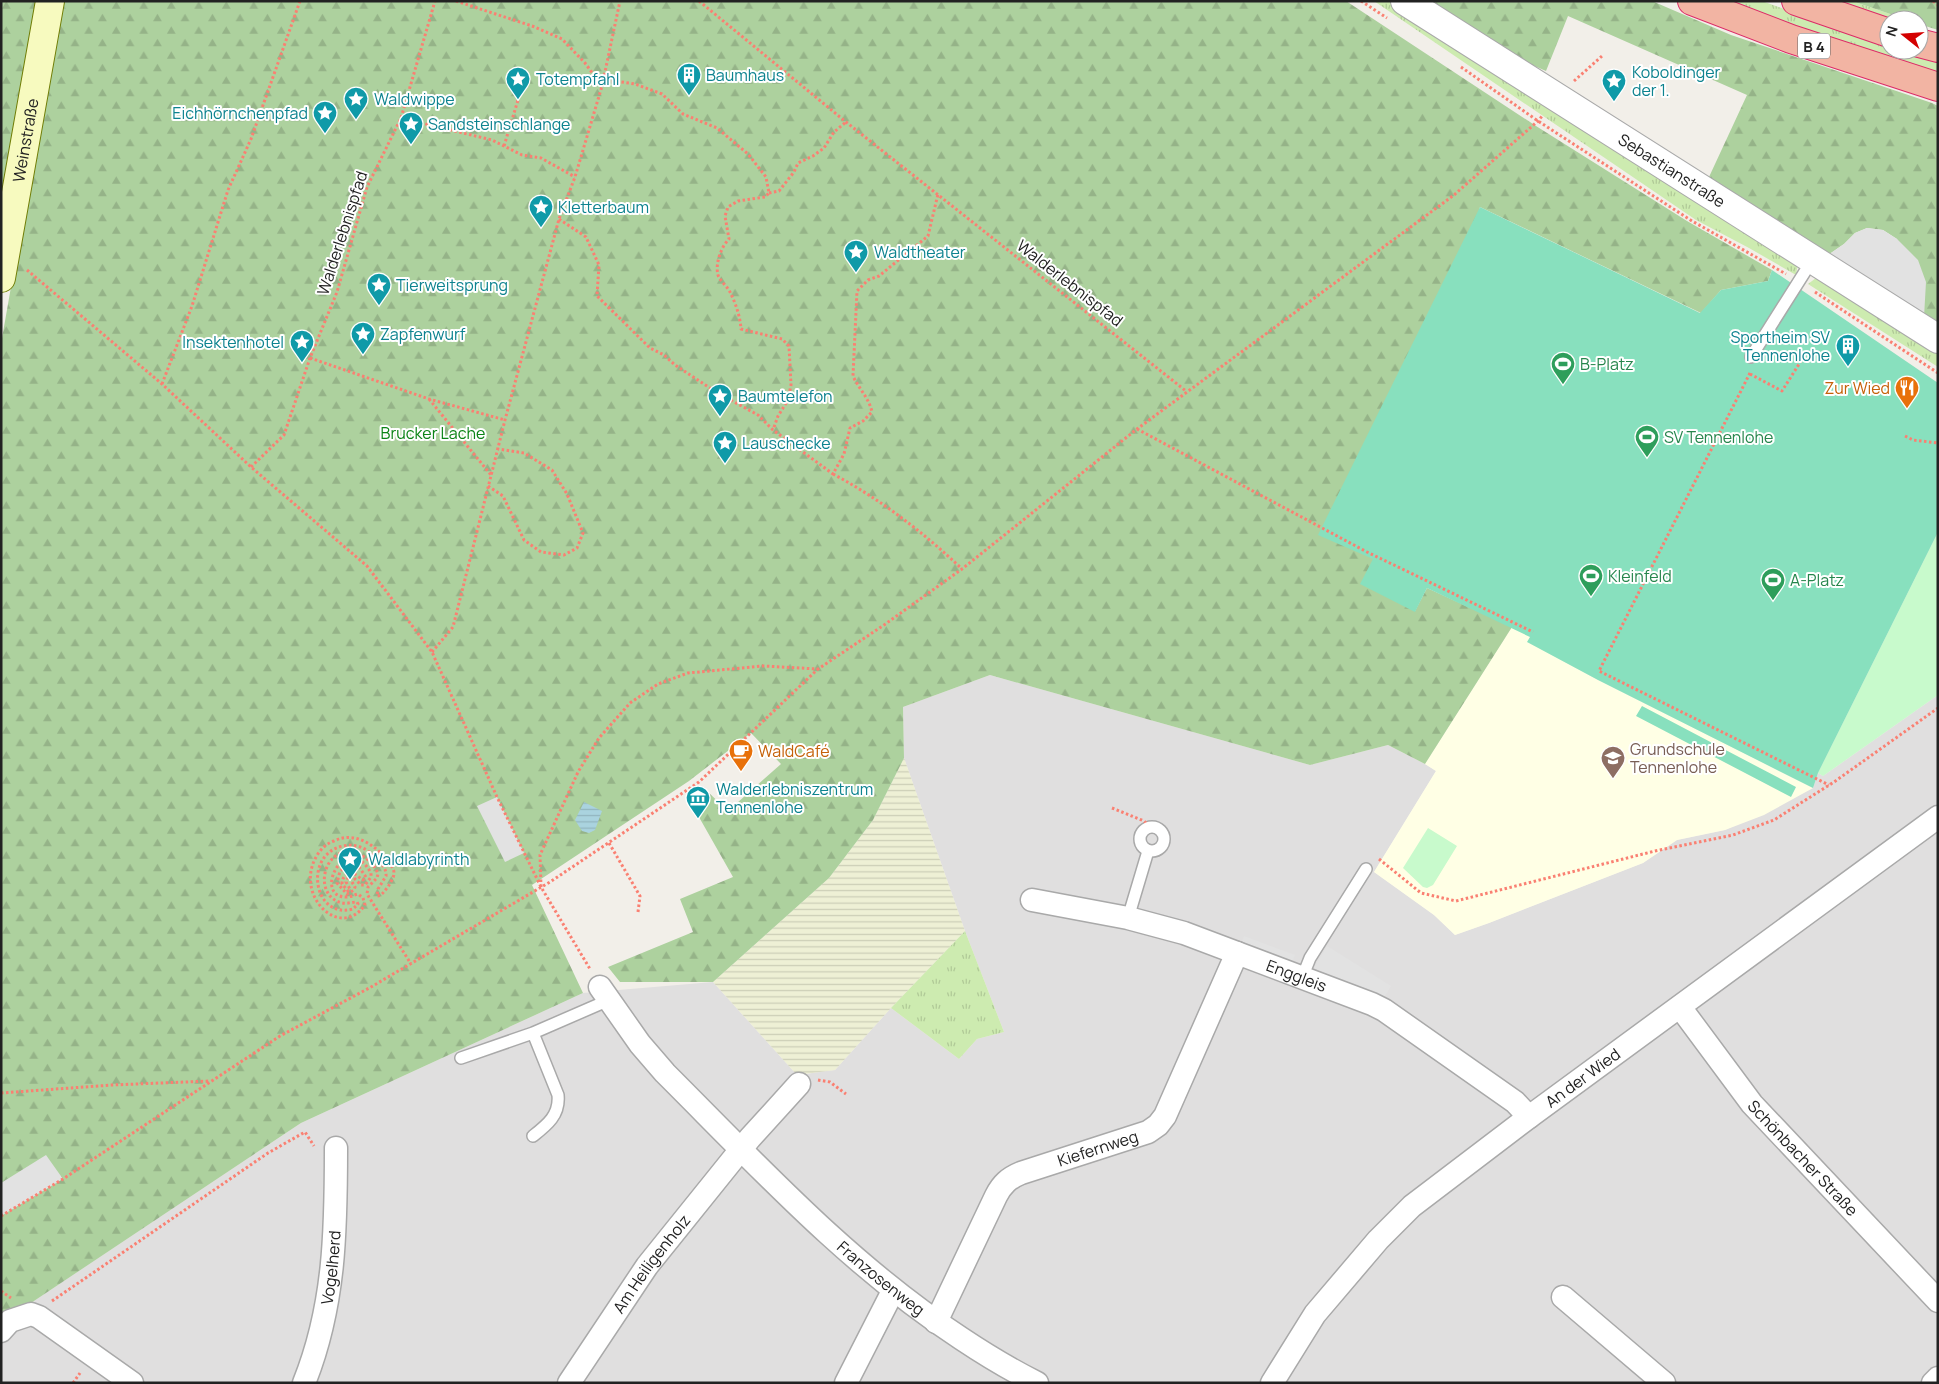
<svg xmlns="http://www.w3.org/2000/svg" width="1939" height="1384" font-family="Manrope,sans-serif">
<style>
.residential{fill:#e0dfdf}
.education{fill:#ffffe5}
.farmland{fill:url(#farmland-rules)}
.grass{fill:url(#grass-tufts)}
.forest{fill:url(#forest-firs)}
.park{fill:#c8facc}
.pitch{fill:#88e0be}
.parking{fill:#e2e2e2}
.water{fill:url(#water-rules)}
.lines{fill:none;stroke-linecap:round;stroke-linejoin:round}
.service-casing{stroke:#a9a9a9;stroke-width:14}
.minor-casing{stroke:#a9a9a9;stroke-width:25}
.tertiary-casing{stroke:#a9a9a9;stroke-width:30}
.secondary-casing{stroke:#707d05;stroke-width:30}
.trunk-casing{stroke:#dc2a67;stroke-width:30}
.path{stroke:#fa8072;stroke-width:3;stroke-dasharray:2.5 2.5;stroke-linecap:butt}
.service{stroke:#fff;stroke-width:11}
.minor{stroke:#fff;stroke-width:22}
.tertiary{stroke:#fff;stroke-width:28}
.secondary{stroke:#f7fabf;stroke-width:28}
.trunk{stroke:#f2b4a3;stroke-width:28}
.labels{text-anchor:middle;dominant-baseline:central;stroke-width:4;stroke-linejoin:round;paint-order:stroke}
.shield{fill:#fff;stroke:#646464;stroke-width:1}
.shield-label{font-size:15px;font-weight:bold;fill:#222}
.culture-label{font-size:16px;fill:#0d838f;stroke:#fff;text-anchor:start}
.street-label{font-size:16px;fill:#222;stroke:#fff}
.leisure-label{font-size:16px;fill:#27864d;stroke:#fff;text-anchor:start}
.food-label{font-size:16px;fill:#c56008;stroke:#fff;text-anchor:end}
.park-label{font-size:16px;fill:#0c8416;stroke:#fff}
.education-label{font-size:16px;fill:#785e54;stroke:#fff;text-anchor:start}
</style>
<defs>
<pattern id="farmland-rules" width="6" height="5" patternUnits="userSpaceOnUse" patternTransform="scale(1.25)"><rect width="6" height="5" fill="#eef0d5"/><path d="M0 2.5h6" fill="none" stroke="#ccceb7"/></pattern>
<pattern id="grass-tufts" width="24" height="20" patternUnits="userSpaceOnUse" patternTransform="scale(1.25)"><rect width="24" height="20" fill="#cdebb0"/><path d="M3 7l-1-3M5 7V3M7 7l1-3M15 17l-1-3M17 17v-4M19 17l1-3" fill="none" stroke="#b0c997"/></pattern>
<pattern id="forest-firs" width="22" height="20" patternUnits="userSpaceOnUse" patternTransform="scale(1.25)"><rect width="22" height="20" fill="#add19e"/><path d="M5 1l3.5 6h-7zM16 11l3.5 6h-7z" fill="#95b388"/></pattern>
<pattern id="water-rules" width="6" height="5" patternUnits="userSpaceOnUse" patternTransform="scale(1.25)"><rect width="6" height="5" fill="#aad3df"/><path d="M0 2.5h6" fill="none" stroke="#92b5bf"/></pattern>
</defs>
<rect width="100%" height="100%" fill="#f2efe9"/>
<path class="residential" d="M990,675l320,90 78,-20 37,19 11,7 -62,101 60,43 21,20 34,-12 154,-60 34,-23 48,-10 88,-42 5,-15 5,3 115,-81v688h-1937v-60l300,-200 282,-130 130,-11 84,93 38,-5 56,-62 68,51 18,-20 27,-7 -39,-101 -61,-173 -1,-51z"/>
<path class="education" d="M1512,627l18,10 -2,5 70,38 215,108 -49,27 -39,15 -48,10 -34,23 -154,60 -34,12 -21,-20 -60,-43 62,-101 -11,-7z"/>
<path class="farmland" d="M904,758l61,173 -74,77 -56,62 -38,5 -84,-93 116,-104 44,-58z"/>
<path class="grass" d="M1374,1h18l406,262 -2,12 -47,-27 -53,-28z
M1724,1h38l127,45v4h13l36,11v13l-30,-8z
M1833,1h19l56,19h-19z
M1816,278l5,1 117,75v13l-130,-83z
M965,931l39,101 -27,7 -18,20 -68,-51z"/>
<path class="forest" d="M1,1h37l-37,215z
M61,1h1285l190,125 151,95 85,49 -4,11 -47,9 -20,23 -221,-106 -107,352 42,52 12,-23 85,39 -87,137 -37,-19 -78,20 -320,-90 -87,32 1,51 -31,62 -44,58 -116,104h-93l-12,-15 85,-35 -13,-33 53,-22 -42,-74 17,-11 20,19 53,-47 -30,-31 -62,48 -157,104 51,108 -282,130 -300,200v-979z
M1426,1h226l79,34 201,68 6,3v219l-14,-8 -27,-78 -14,-9 -16,-2 -12,5 -11,11 -16,11 -119,-78 38,-82 -179,-79 -22,55 -28,-12z
M1852,1h86v29l-19,-6v-4h-11z"/>
<path class="park" d="M1938,532v163l-115,81 -5,-3z
M1428,828l29,18 -24,39 -6,3 -4,-1 -20,-19z"/>
<path class="pitch" d="M1480,207l220,106 21,-23 47,-9 4,-11 166,113v149l-120,241 -5,15 -215,-108 -71,-38 3,-5 -103,-49 -12,24 -55,-28 13,-25 -55,-24z
M1642,706l154,81 -5,10 -155,-81z"/>
<path class="parking" d="M1867,228l16,2 14,9 21,21 8,22 -2,35 -96,-62 16,-11 11,-11z
M497,797l27,56 -19,9 -28,-56z
M1244,936l51,19 -7,18 -51,-20z
M1327,946l64,40 -13,21 -64,-39z
M46,1155l17,24 -62,37v-33z"/>
<path class="water" d="M584,802l18,9 -7,19 -6,3 -7,-2 -7,-11z"/>
<g class="lines">
<defs>
<path id="service" d="M1751,357l62,-98
M1140 839a12 12 0 1 1 24 0a12 12 0 1 1-24 0Z
M1128,918l20,-67
M1302,978l8,-20 56,-89
M533,1033l25,62c2,20 -11,30 -25,41
M461,1058l72,-25 76,-33"/>
<g id="minor">
<path id="s1" d="M1032,900l96,18 56,15 188,71 12,6 131,92 14,15"/>
<path id="s2" d="M600,987l40,57 25,29c94,94 185,193 297,266 24,16 49,31 75,44"/>
<path id="s3" d="M1680,1007l72,97 186,197"/>
<path d="M1563,1297l101,86"/>
<path id="s4" d="M936,1322l60,-126c6,-12 13,-18 25,-23l127,-41 10,-7 7,-9 72,-163"/>
<path d="M1,1331l9,-10 21,-7 8,3 93,66"/>
<path id="s5" d="M304,1383c31,-77 32,-153 32,-235"/>
<path id="s6" d="M569,1383l78,-117 103,-128 49,-54"/>
<path d="M846,1383l47,-92"/>
<path id="s7" d="M1272,1383l43,-69 63,-74 34,-34 117,-89 409,-300"/>
<path d="M1933,1383l5,-5"/>
</g>
<g id="tertiary">
<path id="s8" d="M1405,1l533,338"/>
</g>
<g id="secondary">
<path id="s9" d="M1,278l49,-277"/>
</g>
<path id="trunk" d="M1692,1l99,38 147,48
M1796,1l93,32
M1919,43l19,5"/>
</defs>
<use href="#service" class="service-casing"/>
<use href="#minor" class="minor-casing"/>
<use href="#tertiary" class="tertiary-casing"/>
<use href="#secondary" class="secondary-casing"/>
<use href="#trunk" class="trunk-casing"/>
<path class="path" d="M456,1l76,25 30,13 23,24 17,23 13,-5 20,3 27,10 21,20 34,14 31,26 18,23 3,16 -4,4 -27,4 -10,6 -3,9 4,23c-8,8 -14,25 -11,36 2,6 9,11 12,17 6,12 10,24 11,37l41,10 7,7 2,39 -3,15 -10,16 -5,14
M699,1l147,121 340,269
M1361,1l26,17
M1933,1l5,4
M1461,67l77,54 154,100 94,53
M1574,81l28,-25
M401,118l91,22 30,15 19,3 34,19
M504,146l14,-46
M769,193l10,-2 15,-19 4,-9 15,-7 11,-8 10,-16 12,-10
M559,219l27,18 13,28 -2,31 53,52 14,7 11,10 41,27 42,23 15,15 60,44 11,-20 6,-26 13,-7 9,-9c-3,-14 -13,-23 -19,-36l4,-85 11,-11 11,-4 49,-40 10,-42
M27,270l135,114 89,83 116,99 65,86 65,145 44,90 49,82
M1815,292l123,81
M310,358l119,41 76,21
M1750,373l-151,298 230,114
M1750,374l32,17 19,-30
M162,384l30,-78 36,-116 23,-51 49,-138
M429,399l62,76
M1137,429l230,123 166,80
M1905,436l8,4 25,3
M251,467l33,-32 26,-77 27,-66 30,-105 34,-69 34,-117
M833,474c47,25 90,58 129,95
M488,486l15,10 21,44 17,12 23,3 13,-7 6,-15 -16,-39 -15,-24 -28,-17 -26,-4
M432,652l21,-25 52,-207 54,-201 16,-42 27,-91 18,-85
M1112,808l32,13 6,6
M609,843l31,53 -2,16
M1379,859l42,34 35,8 199,-50 78,-16 41,-15 60,-38 104,-74
M352,882l3,5 -1,3 -7,4 -10,-11 3,-12 9,-6 10,2 7,10 -3,3 -11,-8c-6,2 -10,5 -10,12l6,7 2,-2 -4,-7 3,-6h3l9,9h4l6,-8v-4c-25,-45 -60,25 -24,24 4,0 7,-2 11,-3l5,4 2,7c-25,35 -69,-8 -50,-46 4,-8 10,-15 19,-18 20,-10 40,3 53,19 3,4 7,8 7,13 0,5 -4,10 -6,14 -4,4 -6,9 -11,9l1,-7 8,-13c1,-10 -10,-18 -17,-24 -7,-6 -17,-8 -26,-6 -40,8 -30,74 10,63l5,-5 -1,-2c-5,0 -10,2 -15,1 -32,-8 -17,-63 17,-49 8,4 16,11 19,20l-1,4 -9,9 -1,7 44,70
M541,887l-1,-32 38,-83 21,-34 31,-35 28,-19 30,-11 75,-7 55,3 66,-44 78,-56 175,-140 317,-234 84,-74 5,-6
M818,1080l12,2 16,12
M1,1093l111,-8 98,-4
M1,1216l62,-37 217,-143 91,-49 179,-105 149,-100 119,-113
M1,1291l10,7
M52,1301l216,-148 37,-21 9,14
M73,1383l7,-10"/>
<use href="#service" class="service"/>
<use href="#minor" class="minor"/>
<use href="#tertiary" class="tertiary"/>
<use href="#secondary" class="secondary"/>
<use href="#trunk" class="trunk"/>
</g>
<defs>
<symbol id="building-pin" viewBox="-11 -11 22 30"><path d="M0 17L-7.5 6A9.5 9.5 0 1 1 7.5 6Z" fill="#0f9aa8" stroke="#fff"/><path d="M-4-6H4V6H1V3H-1V6H-4ZM-2.5-4.3h1.7v1.8h-1.7ZM.8-4.3h1.7v1.8H.8ZM-2.5-1h1.7V.8h-1.7ZM.8-1h1.7V.8H.8Z" fill="#fff"/></symbol>
<symbol id="sight-pin" viewBox="-11 -11 22 30"><path d="M0 17L-7.5 6A9.5 9.5 0 1 1 7.5 6Z" fill="#0f9aa8" stroke="#fff"/><path d="M0-6L1.8-2.2L6-1.7L2.9 1.2L3.7 5.4L0 3.3L-3.7 5.4L-2.9 1.2L-6-1.7L-1.8-2.2Z" fill="#fff"/></symbol>
<symbol id="stadium-pin" viewBox="-11 -11 22 30"><path d="M0 17L-7.5 6A9.5 9.5 0 1 1 7.5 6Z" fill="#2e9e5b" stroke="#fff"/><path d="M0-5a6.5 5 0 1 0 0 10a6.5 5 0 1 0 0-10ZM-3.5-1.8h7v3.6h-7Z" fill="#fff"/></symbol>
<symbol id="restaurant-pin" viewBox="-11 -11 22 30"><path d="M0 17L-7.5 6A9.5 9.5 0 1 1 7.5 6Z" fill="#e8710a" stroke="#fff"/><path d="M-5-6h1v4h1v-4h1v4h1v-4h1v5L-1.5 .5V6h-2V.5L-5-1ZM5-6V6H3V1.5H1.5Q1.5-4 5-6Z" fill="#fff"/></symbol>
<symbol id="cafe-pin" viewBox="-11 -11 22 30"><path d="M0 17L-7.5 6A9.5 9.5 0 1 1 7.5 6Z" fill="#e8710a" stroke="#fff"/><path d="M-5.5-4.5H6V0H3Q3 3.5 0 3.5H-2.5Q-5.5 3.5-5.5 0ZM3-3.2v2h1.7v-2ZM-6 4.5H4V6H-6Z" fill="#fff"/></symbol>
<symbol id="school-pin" viewBox="-11 -11 22 30"><path d="M0 17L-7.5 6A9.5 9.5 0 1 1 7.5 6Z" fill="#8d6e63" stroke="#fff"/><path d="M0-5L7-2L0 1L-7-2ZM-4 1L0 2.5L4 1V4Q0 6-4 4Z" fill="#fff"/></symbol>
<symbol id="museum-pin" viewBox="-11 -11 22 30"><path d="M0 17L-7.5 6A9.5 9.5 0 1 1 7.5 6Z" fill="#0f9aa8" stroke="#fff"/><path d="M0-6L6-3V-2H-6V-3ZM-5-1h2V3h-2ZM-1-1h2V3h-2ZM3-1h2V3H3ZM-6 4H6V6H-6Z" fill="#fff"/></symbol>
</defs>
<g fill-rule="evenodd">
<use href="#building-pin" x="675" y="61" width="28" height="38"/>
<use href="#sight-pin" x="504" y="65" width="28" height="38"/>
<use href="#sight-pin" x="1600" y="67" width="28" height="38"/>
<use href="#sight-pin" x="342" y="85" width="28" height="38"/>
<use href="#sight-pin" x="311" y="99" width="28" height="38"/>
<use href="#sight-pin" x="397" y="110" width="28" height="38"/>
<use href="#sight-pin" x="527" y="193" width="28" height="38"/>
<use href="#sight-pin" x="842" y="238" width="28" height="38"/>
<use href="#sight-pin" x="365" y="271" width="28" height="38"/>
<use href="#sight-pin" x="349" y="320" width="28" height="38"/>
<use href="#sight-pin" x="288" y="328" width="28" height="38"/>
<use href="#building-pin" x="1834" y="332" width="28" height="38"/>
<use href="#stadium-pin" x="1549" y="350" width="28" height="38"/>
<use href="#restaurant-pin" x="1893" y="374" width="28" height="38"/>
<use href="#sight-pin" x="706" y="382" width="28" height="38"/>
<use href="#stadium-pin" x="1633" y="423" width="28" height="38"/>
<use href="#sight-pin" x="711" y="429" width="28" height="38"/>
<use href="#stadium-pin" x="1577" y="562" width="28" height="38"/>
<use href="#stadium-pin" x="1759" y="566" width="28" height="38"/>
<use href="#cafe-pin" x="727" y="737" width="28" height="38"/>
<use href="#school-pin" x="1599" y="744" width="28" height="38"/>
<use href="#museum-pin" x="684" y="784" width="28" height="38"/>
<use href="#sight-pin" x="336" y="845" width="28" height="38"/>
</g>
<g class="labels">
<rect class="shield" x="1798" y="33.5" width="32" height="25" rx="4"/>
<g class="shield-label">
<text x="1814" y="46">B 4</text>
</g>
<g class="culture-label">
<text x="1632" y="72">Koboldinger<tspan x="1632" dy="18">der 1.</tspan></text>
<text x="706" y="75">Baumhaus</text>
<text x="536" y="79">Totempfahl</text>
<text x="374" y="99">Waldwippe</text>
<text x="308" y="113" text-anchor="end">Eichhörnchenpfad</text>
<text x="428" y="124">Sandsteinschlange</text>
<text x="558" y="207">Kletterbaum</text>
<text x="874" y="252">Waldtheater</text>
<text x="396" y="285">Tierweitsprung</text>
<text x="380" y="334">Zapfenwurf</text>
<text x="1830" y="337" text-anchor="end">Sportheim SV<tspan x="1830" dy="18">Tennenlohe</tspan></text>
<text x="284" y="342" text-anchor="end">Insektenhotel</text>
<text x="738" y="396">Baumtelefon</text>
<text x="742" y="443">Lauschecke</text>
<text x="716" y="789">Walderlebniszentrum<tspan x="716" dy="18">Tennenlohe</tspan></text>
<text x="368" y="859">Waldlabyrinth</text>
</g>
<g class="street-label">
<text stroke="none"><textPath href="#s9" startOffset="140">Weinstraße</textPath></text>
<text stroke="none"><textPath href="#s8" startOffset="316">Sebastianstraße</textPath></text>
<text transform="translate(342 233) rotate(-72)">Walderlebnispfad</text>
<text transform="translate(1070 283) rotate(38)">Walderlebnispfad</text>
<text stroke="none"><textPath href="#s1" startOffset="276">Enggleis</textPath></text>
<text stroke="none"><textPath href="#s7" startOffset="440">An der Wied</textPath></text>
<text stroke="none"><textPath href="#s4" startOffset="255">Kiefernweg</textPath></text>
<text stroke="none"><textPath href="#s3" startOffset="195">Schönbacher Straße</textPath></text>
<text stroke="none"><textPath href="#s6" startOffset="145">Am Heiligenholz</textPath></text>
<text stroke="none"><textPath href="#s5" startOffset="119">Vogelherd</textPath></text>
<text stroke="none"><textPath href="#s2" startOffset="406">Franzosenweg</textPath></text>
</g>
<g class="leisure-label">
<text x="1580" y="364">B-Platz</text>
<text x="1664" y="437">SV Tennenlohe</text>
<text x="1608" y="576">Kleinfeld</text>
<text x="1790" y="580">A-Platz</text>
</g>
<g class="food-label">
<text x="1890" y="388">Zur Wied</text>
<text x="758" y="751" text-anchor="start">WaldCafé</text>
</g>
<g class="park-label">
<text x="433" y="433">Brucker Lache</text>
</g>
<g class="education-label">
<text x="1630" y="749">Grundschule<tspan x="1630" dy="18">Tennenlohe</tspan></text>
</g>
</g>
<rect width="1939" height="1384" fill="none" stroke="#222222" stroke-width="5"/>
<g transform="translate(1904 35) rotate(287)"><circle r="24" fill="#ffffff" stroke="#a7a7a7"/>
<path d="M0-4L9 19L0 12L-9 19Z" fill="#d40000"/>
<text y="-8" font-size="14" font-weight="bold" text-anchor="middle" fill="#222222">N</text>
</g>
</svg>
